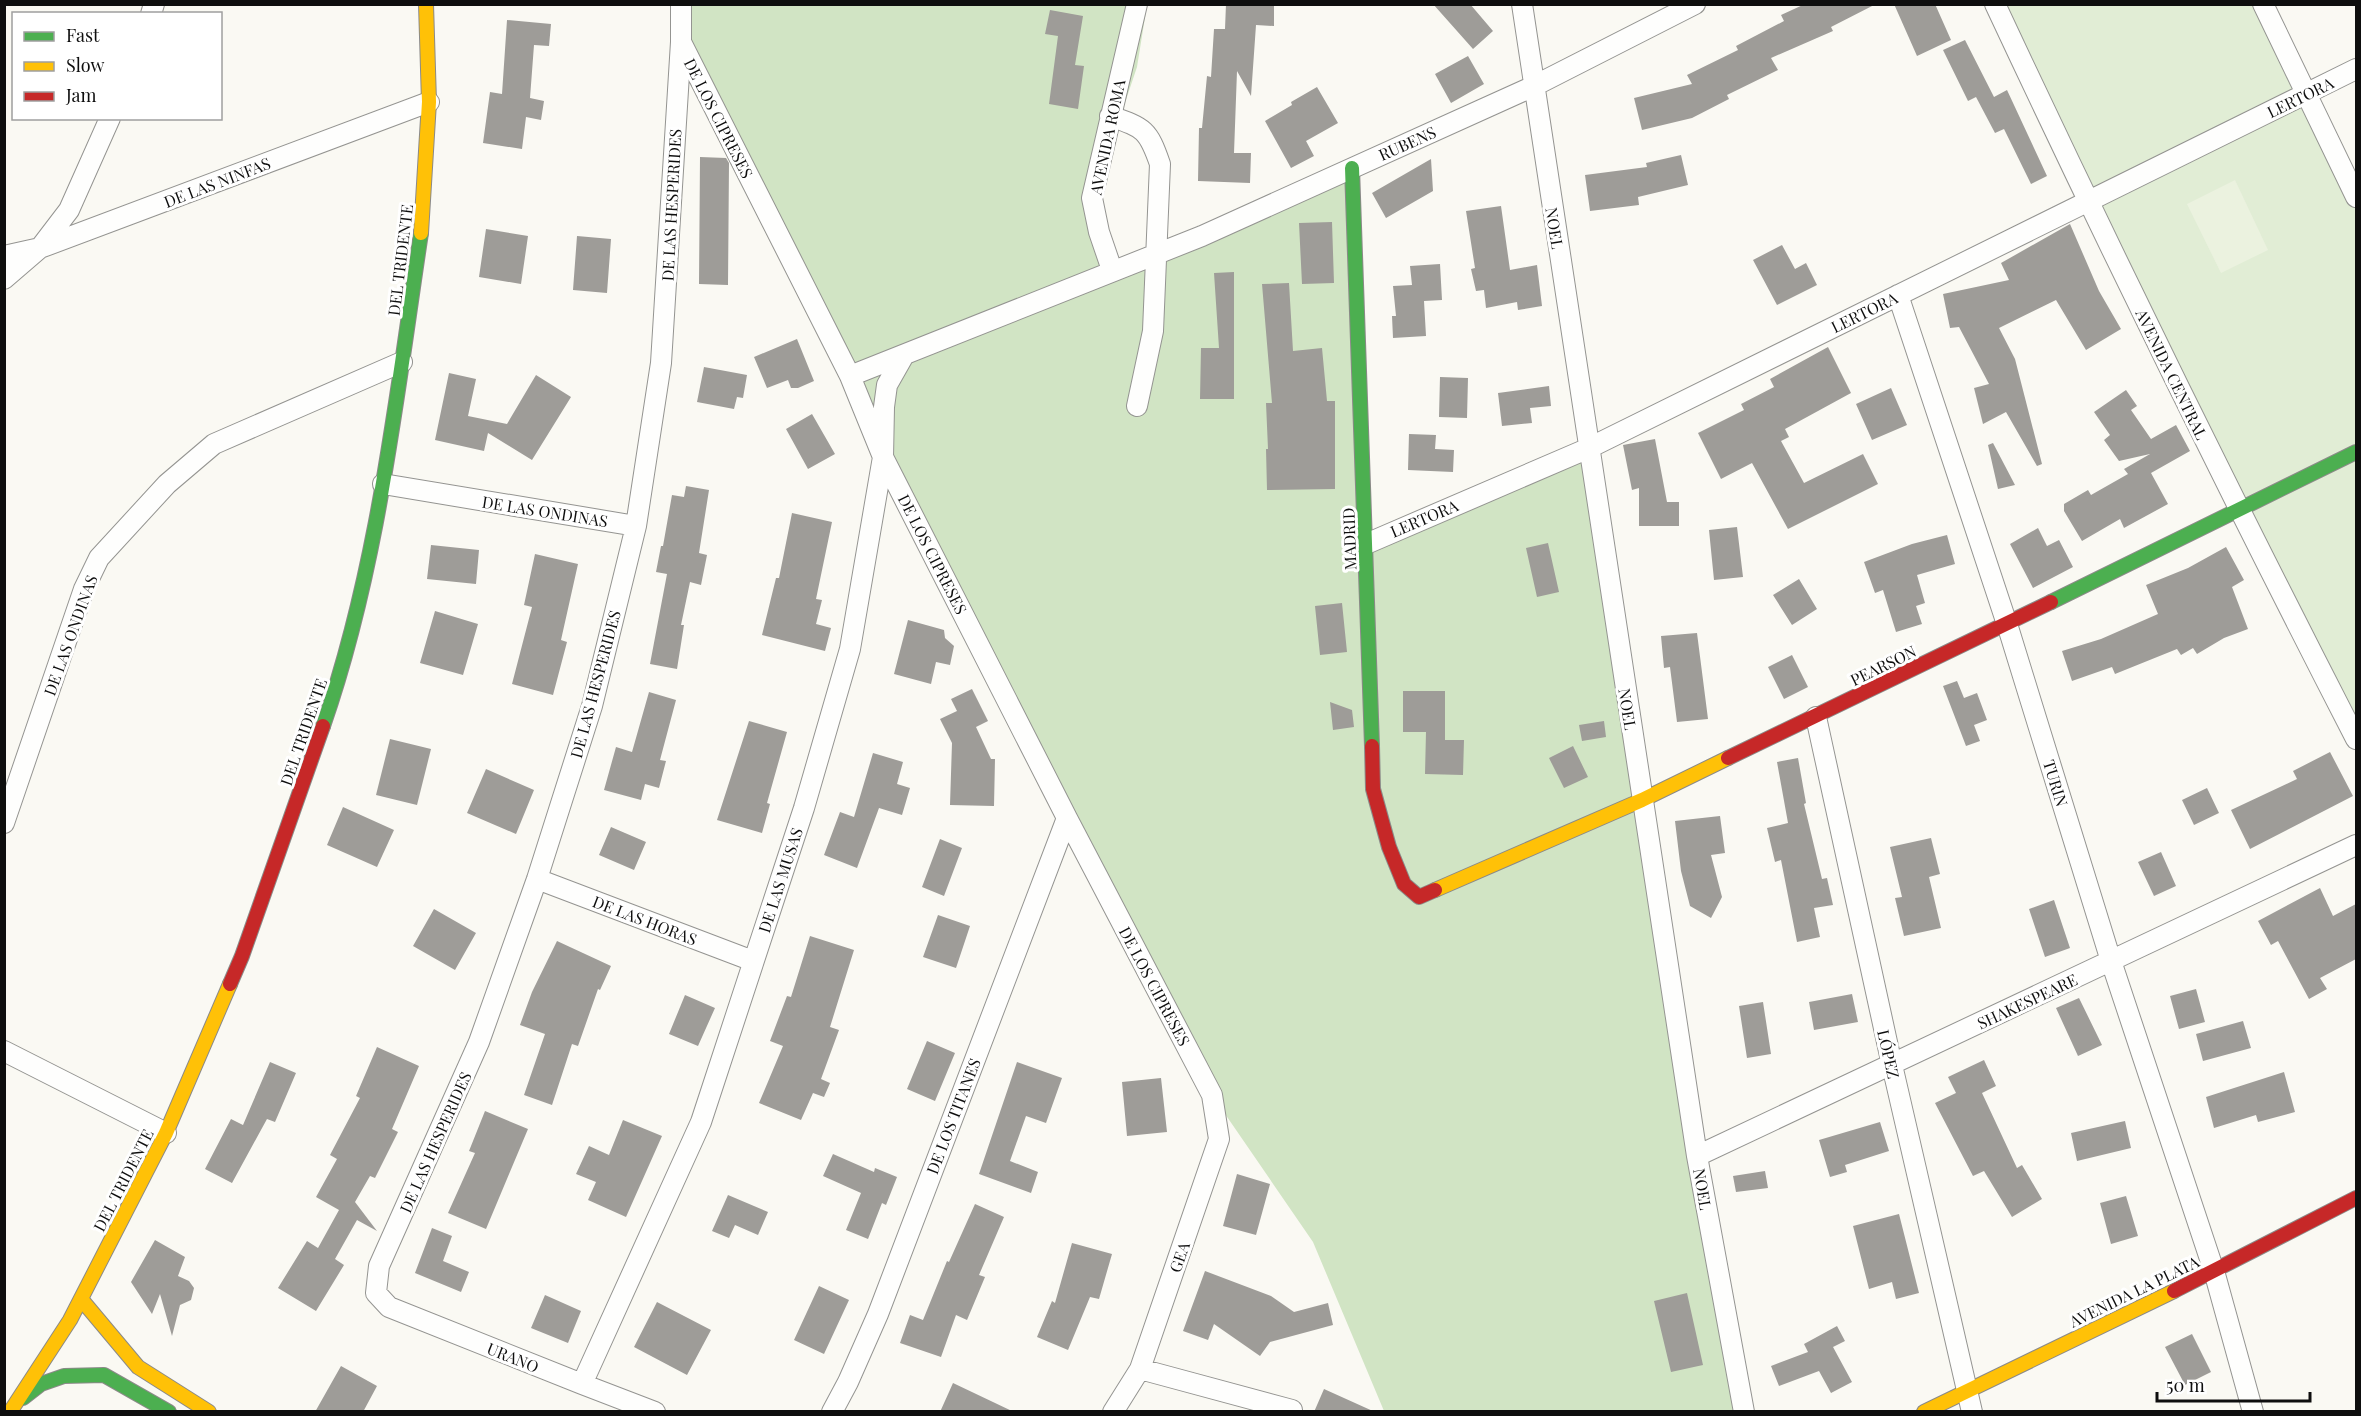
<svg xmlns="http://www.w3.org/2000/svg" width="2361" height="1416" font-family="'Playfair Display',serif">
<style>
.green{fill:#e1edd5}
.forest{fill:#d1e4c4}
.pitch{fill:#ebf2df}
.building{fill:#9e9c98}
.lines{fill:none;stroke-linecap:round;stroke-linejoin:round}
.street-casing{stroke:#949491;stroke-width:22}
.fast-casing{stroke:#8b8a88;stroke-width:16}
.slow-casing{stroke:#8b8a88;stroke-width:16}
.jam-casing{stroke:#8b8a88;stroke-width:16}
.street{stroke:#fefefd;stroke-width:20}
.fast{stroke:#4caf50;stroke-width:14}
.slow{stroke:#ffc107;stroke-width:14}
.jam{stroke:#c62828;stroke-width:14}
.labels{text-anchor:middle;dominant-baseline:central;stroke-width:6;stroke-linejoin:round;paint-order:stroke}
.street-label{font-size:16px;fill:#0e0e0e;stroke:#fff}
</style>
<rect width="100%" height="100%" fill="#faf9f3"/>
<path class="green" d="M1997,5h267l92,191v551z"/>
<path class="forest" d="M681,5h466l-10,62 -44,131 19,71 240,-101 14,375 223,-95 156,963h-361l-71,-169 -101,-147 -531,-1053z"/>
<path class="pitch" d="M2235,180l33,70 -47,23 -34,-69z"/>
<path class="building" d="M1226,4h48v22l-18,-1 -5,71 -14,-25 -3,82h17l-1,30 -52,-2 1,-53h3l5,-52 4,1 3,-48h11z
M1433,4h37l23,27 -20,18z
M1805,4h71l-45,23 2,4 -62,27 7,12 -51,25 2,4 -37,19 -50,12 -8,-32 58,-14 -5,-9 51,-25 -2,-4 48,-25 -3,-6z
M1894,4h41l16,36 -34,16z
M1050,10l33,6 -8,49 9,1 -6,43 -29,-5 9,-68 -13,-2z
M507,20l44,4 -2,22 -15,-1 -4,53 14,3 -3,19 -15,-3 -4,32 -39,-6 7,-51 12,2z
M1965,40l29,57 13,-7 40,86 -16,8 -27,-55 -9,4 -19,-36 -8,4 -25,-51z
M1468,56l16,28 -33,19 -16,-29z
M1317,87l21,36 -32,18 8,15 -23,12 -26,-47 27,-16 -1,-3z
M1681,155l7,30 -50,12 1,8 -49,6 -5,-36 62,-8 -1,-4z
M700,157l26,1 3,5 -1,122 -29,-1z
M1431,159l2,32 -47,27 -14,-25z
M1501,206l9,64 27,-5 5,41 -24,4 -1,-8 -31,6 -2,-18 -8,1 -5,-22 4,-1 -9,-57z
M1332,222l2,61 -32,1 -3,-61z
M2070,224l29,67 22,38 -35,21 -30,-50 -57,28 16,31 27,105 -5,2 -31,-54 -23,12 -9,-36 15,-4 -30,-57 -9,1 -7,-34 66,-14 -8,-17z
M486,229l42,7 -7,48 -42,-7z
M577,236l34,3 -4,54 -34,-3z
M1782,245l13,24 11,-6 11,22 -40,20 -24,-45z
M1440,264l2,36 -18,1 2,35 -33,2 -1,-22h4l-3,-30 19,-1 -2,-19z
M1234,272v127h-34l1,-51h18l-5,-75z
M1289,283l4,68 29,-3 5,53h8v88l-68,1 -1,-41h2l-2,-46h6l-10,-119z
M797,339l17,42 -16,7h-7l-3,-8 -21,8 -13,-31z
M1828,347l23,46 -66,36 4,8 -8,4 23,42 59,-29 15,30 -90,45 -36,-66 -31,16 -23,-46 46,-23 -3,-6 33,-17 -4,-8z
M704,367l43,8 -4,23 -6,-1 -3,12 -37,-7z
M449,373l27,6 -8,37 39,8 29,-49 35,22 -39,63 -44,-27 -4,18 -49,-11z
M1440,377l28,1 -1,40 -28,-1z
M1549,386l2,20 -21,2 2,15 -30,3 -4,-33z
M1891,388l16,37 -35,15 -16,-36z
M2126,390l11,16 -6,4 20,29 25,-14 14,26 -39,22 17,31 -44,24 -4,-9 -38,22 -18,-30v-7l24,-14 3,5 37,-21 -4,-5 26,-15 -31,7 -15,-21 6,-5 -16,-23z
M812,414l23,40 -27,15 -22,-40z
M1409,434l27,1 -1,14 19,1 -1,22 -45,-2z
M1655,439l12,63h12v24h-40v-38l-7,2 -9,-45z
M1993,443l22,42 -17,4 -10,-44z
M686,486l23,4 -10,63 8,2 -6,30 -11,-3 -9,43h3l-7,44 -27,-5 17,-90 -11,-2 5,-26h2l9,-51 12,2z
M792,513l40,9 -16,77 6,1 -6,24 15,4 -6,23 -63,-16 14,-57h3z
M1737,527l6,50 -29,3 -5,-50z
M2038,528l9,18 12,-6 14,27 -40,21 -23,-44z
M1947,535l8,29 -38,11 8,28 -9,3 6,18 -26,8 -13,-42 -8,3 -11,-31 48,-18z
M1548,543l11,49 -22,5 -11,-49z
M431,545l48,5 -3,34 -49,-5z
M2226,547l18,33 -12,7 16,42 -24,9 -27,16 -4,-6 -12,7 -4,-6 -62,25 -3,-7 -40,14 -10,-30 39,-12 57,-25 -12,-29 42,-17z
M535,554l43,10 -17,76 6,2 -14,53 -41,-11 20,-77 -8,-2z
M1799,579l18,30 -25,16 -19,-30z
M1342,603l5,49 -27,3 -5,-49z
M435,611l43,13 -15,51 -43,-12z
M908,620l36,10 1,8 9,8 -4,19 -14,-3 -5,22 -37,-10z
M1697,633l11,86 -31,3 -7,-55 -6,1 -3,-32z
M1792,655l16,32 -24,12 -16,-32z
M1957,681l7,17 13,-5 10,27 -13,5 6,16 -14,5 -23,-60z
M972,689l16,32 -12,6 15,32h4l-1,47 -44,-1 2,-62 -12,-24 17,-8 -6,-12z
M1403,691h42v49h19l-1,35 -38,-1 1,-42h-23z
M649,692l27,8 -16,60 6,1 -7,27 -14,-4 -4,16 -37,-10 12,-43 16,5z
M1330,702l22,8 2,17 -21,3z
M749,721l38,11 -20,71 3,1 -8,29 -45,-13z
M1604,721l2,16 -24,4 -3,-16z
M390,739l41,10 -14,56 -41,-10z
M1573,746l15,31 -24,11 -15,-30z
M2330,752l23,44 -103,53 -19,-39 66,-31 -4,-8z
M873,753l30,9 -6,22 13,4 -8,27 -23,-7 -22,60 -33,-13 16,-43 14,5z
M1798,758l8,45 -2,1 18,75 5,-1 6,27 -19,3 6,29 -23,5 -16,-82 -6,2 -8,-34 21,-5 -11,-61z
M486,769l48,21 -18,44 -49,-21z
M2207,788l12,25 -25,12 -12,-25z
M343,807l51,23 -17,37 -50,-22z
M1720,816l5,37 -14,2 11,42 -11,21 -21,-12 -9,-35 -6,-50z
M611,827l35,15 -12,28 -35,-15z
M1931,838l9,36 -11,3 12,51 -37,8 -9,-38 7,-1 -12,-50z
M940,839l22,9 -18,48 -22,-9z
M2161,852l15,34 -22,10 -16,-34z
M2320,888l13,28 23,-12v55l-36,19 7,11 -18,10 -31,-58 -7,4 -13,-24z
M2054,900l16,48 -25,9 -16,-48z
M434,909l42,24 -21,37 -42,-24z
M938,915l32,11 -14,42 -33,-11z
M810,936l44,14 -24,77 9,3 -18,49 9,4 -6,14 -11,-4 -12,27 -42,-17 24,-57 -13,-5 17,-45 4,1z
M557,941l54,25 -11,24 -2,-1 -20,57 -6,-2 -20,61 -28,-10 21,-61 -25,-9 12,-33z
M2196,989l9,33 -26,7 -9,-33z
M1852,994l6,28 -44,8 -5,-28z
M685,995l30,13 -17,38 -29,-12z
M2079,998l23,47 -24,11 -22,-48z
M1763,1002l8,52 -24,4 -8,-52z
M2243,1021l8,27 -48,13 -7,-27z
M927,1041l28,12 -20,48 -28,-12z
M377,1047l42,19 -27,63 6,3 -23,46 -5,-2 -15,26 22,29 -20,-11 -22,39 9,6 -28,46 -38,-23 29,-47 11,7 21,-38 -23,-13 21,-38 -7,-4 30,-57 -4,-2z
M1984,1060l12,26 -14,7 35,75 5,-3 20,34 -30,18 -28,-46 -11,5 -38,-73 21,-10 -8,-16z
M270,1062l26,11 -21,49 -8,-3 -35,64 -27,-14 26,-50 12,6z
M1017,1062l45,16 -16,45 -20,-7 -16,45 28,11 -7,21 -52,-19z
M2284,1072l11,40 -37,10 -2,-7 -42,13 -8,-31z
M1161,1078l6,54 -40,4 -5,-54z
M485,1111l43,18 -42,100 -38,-16 27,-60 -6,-2z
M623,1120l39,16 -36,81 -38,-17 8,-18 -20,-8 13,-28 20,9z
M2125,1121l6,27 -54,13 -6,-28z
M1880,1122l9,29 -44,14 2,7 -17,5 -11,-37z
M833,1154l41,18 1,-4 22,9 -11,28 -4,-2 -14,36 -22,-9 15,-37 -38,-17z
M1765,1171l3,17 -32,4 -3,-16z
M1237,1174l33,10 -14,51 -33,-9z
M728,1195l40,17 -10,23 -23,-10 -6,13 -17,-7z
M2126,1196l12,40 -27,8 -11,-41z
M975,1204l29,13 -25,58 6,2 -18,43 -11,-5 -15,42 -41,-14 10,-28 13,5 24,-59 2,1z
M1899,1214l20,79 -23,6 -4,-17 -23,7 -16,-63z
M432,1228l20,8 -9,25 26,11 -8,20 -46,-19z
M155,1240l30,17 -7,19 11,5 5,7 -3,12 -11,5 -8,31 -12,-42 -8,20 -21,-32z
M1072,1243l40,11 -13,45 -9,-2 -22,53 -31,-13 15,-36 3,2z
M1205,1271l66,25 23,16 34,-9 5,22 -63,17 -10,14 -46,-32 -6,16 -25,-9z
M819,1286l30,14 -25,54 -30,-14z
M1687,1293l16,72 -32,7 -17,-71z
M545,1295l36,16 -13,32 -37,-15z
M657,1302l54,28 -24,45 -53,-28z
M1837,1326l8,15 -12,6 19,35 -21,11 -12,-22 -40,15 -8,-20 37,-14 -4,-8z
M2192,1334l19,38 -26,13 -20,-38z
M341,1366l36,20 -14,26h-48z
M953,1383l61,29h-74z
M1324,1389l51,23h-61z"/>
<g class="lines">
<defs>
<path id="street" d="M681,4v38l169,334 33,81 184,361 145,277 7,44 -79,230 -27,43
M1522,4l175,1152 47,256
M1995,4c116,248 236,492 361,735
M2263,4l93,193
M151,14l3,-10
M1110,116c34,12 38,13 50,48l-7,167 -16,75
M4,256l36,-8 389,-146
M1112,270l-13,-38 -7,-34 45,-194
M4,279l36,-31 29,-38 41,-92
M1898,295l109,329 104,337 103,310 39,141
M850,376l352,-140 332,-150 161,-82
M383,484l253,42
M1366,544l223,-96 767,-379
M1816,717l76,348 80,347
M4,823l80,-234 15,-31 68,-74 47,-40 188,-82
M537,879l216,82
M4,1051l162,82
M1697,1156l659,-311
M1140,1369l152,41
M582,1384l119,-262 103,-314 46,-159 33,-192 1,-50 3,-22 17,-30
M655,1412l-73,-28 -193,-77 -13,-14 3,-27 100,-224 58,-163 55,-173 44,-180 25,-163 20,-321
M832,1412l16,-30 30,-68 189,-496"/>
<path id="fast" d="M1352,168l20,578
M2051,602l305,-150
M323,726c55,-158 73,-328 98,-493
M23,1398l18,-14 23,-8 40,-1 65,37"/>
<path id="slow" d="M421,233l8,-131 -3,-98
M1435,890l207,-90 86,-42
M81,1299l57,68 71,45
M10,1412l60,-92 96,-187 64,-149
M1924,1412l250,-121"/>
<path id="jam" d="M1372,746l1,43 16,58 15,37 15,13 16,-7
M1728,758l323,-156
M230,984l12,-28 81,-230
M2174,1291l182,-93"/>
</defs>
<use href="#street" class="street-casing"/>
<use href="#fast" class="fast-casing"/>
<use href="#slow" class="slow-casing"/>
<use href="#jam" class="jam-casing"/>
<use href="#street" class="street"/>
<use href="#fast" class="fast"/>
<use href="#slow" class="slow"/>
<use href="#jam" class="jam"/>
</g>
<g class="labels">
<g class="street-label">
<text transform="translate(2300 97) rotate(-26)">LERTORA</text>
<text transform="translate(719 118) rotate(63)">DE LOS CIPRESES</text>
<text transform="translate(1107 137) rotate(-78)">AVENIDA ROMA</text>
<text transform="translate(1407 143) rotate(-24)">RUBENS</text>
<text transform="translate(217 182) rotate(-21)">DE LAS NINFAS</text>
<text transform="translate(671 205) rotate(-87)">DE LAS HESPERIDES</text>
<text transform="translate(1555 228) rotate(81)">NOEL</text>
<text transform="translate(400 260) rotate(-83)">DEL TRIDENTE</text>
<text transform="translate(1864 312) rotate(-26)">LERTORA</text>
<text transform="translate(2172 374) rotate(64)">AVENIDA CENTRAL</text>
<text transform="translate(545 511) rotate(9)">DE LAS ONDINAS</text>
<text transform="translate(1424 518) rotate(-23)">LERTORA</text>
<text transform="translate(1349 539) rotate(-92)">MADRID</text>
<text transform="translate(933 554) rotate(63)">DE LOS CIPRESES</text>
<text transform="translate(70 635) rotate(-70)">DE LAS ONDINAS</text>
<text transform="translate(1883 665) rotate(-26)">PEARSON</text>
<text transform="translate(595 684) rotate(-75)">DE LAS HESPERIDES</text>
<text transform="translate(1628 709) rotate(81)">NOEL</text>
<text transform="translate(303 732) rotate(-71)">DEL TRIDENTE</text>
<text transform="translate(2056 783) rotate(73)">TURIN</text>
<text transform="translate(780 880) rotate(-72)">DE LAS MUSAS</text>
<text transform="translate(645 920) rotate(21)">DE LAS HORAS</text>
<text transform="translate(1155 986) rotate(62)">DE LOS CIPRESES</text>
<text transform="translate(2027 1001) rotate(-25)">SHAKESPEARE</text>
<text transform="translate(1889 1054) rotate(77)">LÓPEZ</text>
<text transform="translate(953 1116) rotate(-69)">DE LOS TITANES</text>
<text transform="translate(435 1142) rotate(-66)">DE LAS HESPERIDES</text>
<text transform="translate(123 1180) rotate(-63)">DEL TRIDENTE</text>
<text transform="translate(1703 1189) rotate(80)">NOEL</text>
<text transform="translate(1179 1257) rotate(-71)">GEA</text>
<text transform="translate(2134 1291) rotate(-26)">AVENIDA LA PLATA</text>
<text transform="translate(513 1357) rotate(22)">URANO</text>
</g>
</g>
<rect width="2361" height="1416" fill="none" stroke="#0e0e0e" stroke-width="12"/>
<rect x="12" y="12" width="210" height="108" fill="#ffffff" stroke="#9f9f9f" stroke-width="1.5"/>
<rect x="24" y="32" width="30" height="9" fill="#4caf50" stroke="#9f9f9f" stroke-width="1.5"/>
<text x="66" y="42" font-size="18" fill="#0e0e0e">Fast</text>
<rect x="24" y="62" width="30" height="9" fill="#ffc107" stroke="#9f9f9f" stroke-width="1.5"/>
<text x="66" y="72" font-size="18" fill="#0e0e0e">Slow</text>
<rect x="24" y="92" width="30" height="9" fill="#c62828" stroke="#9f9f9f" stroke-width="1.5"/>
<text x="66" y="102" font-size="18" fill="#0e0e0e">Jam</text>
<path d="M2157 1392v9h153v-9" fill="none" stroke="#0e0e0e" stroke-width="3"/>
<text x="2166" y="1392" font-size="18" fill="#0e0e0e" stroke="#ffffff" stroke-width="4.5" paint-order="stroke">50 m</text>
</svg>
